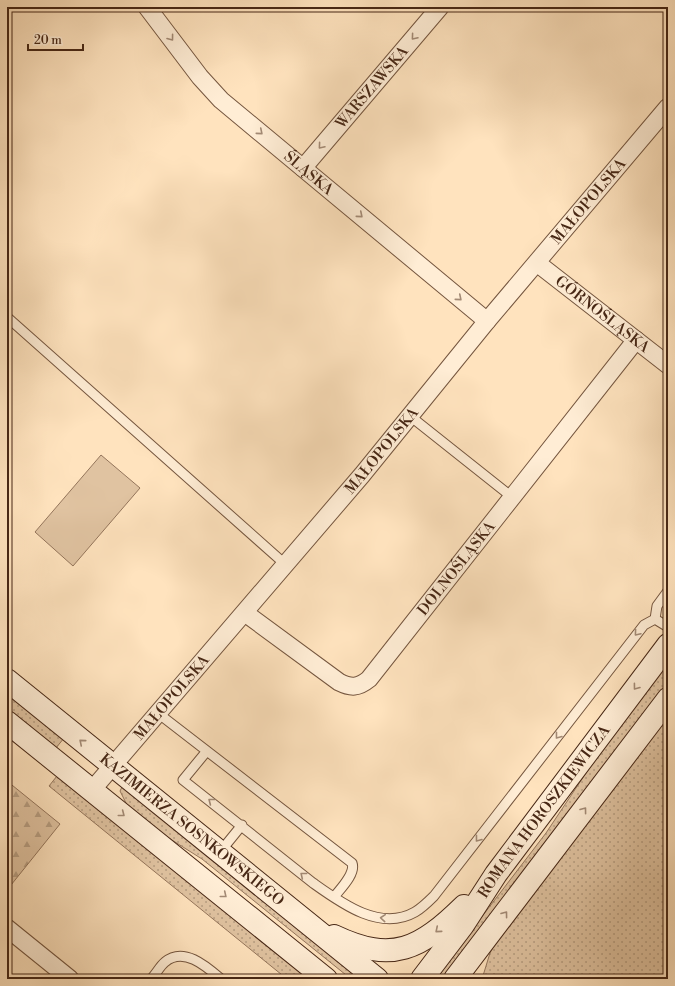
<svg xmlns="http://www.w3.org/2000/svg" width="675" height="986" font-family="'Libre Bodoni',serif">
<style>
.grass{fill:url(#grass-dots);stroke:#94755b}
.forest{fill:url(#forest-firs);stroke:#94755b}
.park{fill:#e0c3a1;stroke:#94755b}
.lines{fill:none;stroke-linecap:round;stroke-linejoin:round}
.lane-casing{stroke:#75563f;stroke-width:11}
.street-casing{stroke:#75563f;stroke-width:19}
.secondary-casing{stroke:#472715;stroke-width:24}
.lane{stroke:#ffedd5;stroke-width:9}
.street{stroke:#ffedd5;stroke-width:17}
.secondary{stroke:#ffedd5;stroke-width:22}
.oneway{stroke:#a38a75}
.labels{text-anchor:middle;dominant-baseline:central;stroke-width:4;stroke-linejoin:round;paint-order:stroke}
.street-label{font-size:15px;fill:#472715;stroke:#ffedd5}
</style>
<defs>
<pattern id="grass-dots" width="8" height="8" patternUnits="userSpaceOnUse"><rect width="8" height="8" fill="#e0c3a1"/><path d="M2 2h.1M6 6h.1" fill="none" stroke="#b79e82" stroke-width="1.8" stroke-linecap="round"/></pattern>
<pattern id="forest-firs" width="22" height="20" patternUnits="userSpaceOnUse"><rect width="22" height="20" fill="#e0c3a1"/><path d="M5 1l3.5 6h-7zM16 11l3.5 6h-7z" fill="#b79e82"/></pattern>
</defs>
<rect width="100%" height="100%" fill="#ffe3be"/>
<filter id="stains"><feTurbulence type="fractalNoise" baseFrequency=".005" numOctaves="4"/><feColorMatrix values="0 0 0 0 .2 0 0 0 0 .09 0 0 0 0 .02 0 0 0 .5 -.17"/></filter>
<radialGradient id="worn" r=".72"><stop offset=".6" stop-color="#630" stop-opacity="0"/><stop offset="1" stop-color="#630" stop-opacity=".3"/></radialGradient>
<path class="grass" d="M668,661v22l-225,295 -5,-4 108,-141 52,-78z
M7,692l57,46 -8,10 -49,-40z
M668,715v264h-186l8,-26 10,-20z
M57,776l254,203h-24l-238,-193z
M122,787h3l238,192h-12l-149,-120 -46,-29 -29,-25 -7,-14z"/>
<path class="forest" d="M7,781l53,43 -53,66z"/>
<path class="park" d="M101,455l39,33 -67,78 -38,-34z"/>
<g class="lines">
<defs>
<path id="lane" d="M7,317l279,248
M410,416l102,81
M655,619l2,-13 11,-15
M159,714l193,149c4,11 -12,26 -18,34
M206,752l-23,28 130,103c28,20 67,49 102,29 7,-4 13,-10 19,-16l210,-271 11,-6 13,8
M220,852l22,-27
M151,979c5,-5 9,-13 14,-17 19,-16 42,5 56,17"/>
<g id="street">
<path id="s1" d="M147,7l53,70 21,23 266,221"/>
<path id="s2" d="M303,168l137,-161"/>
<path id="s3" d="M537,263l131,102"/>
<path id="s4" d="M245,613l94,69c12,6 19,6 30,-3l267,-339"/>
<path id="s5" d="M92,790l270,-315 125,-154 181,-214"/>
<path d="M7,928l63,51"/>
</g>
<g id="secondary">
<path id="s6" d="M7,680l370,299"/>
<path d="M7,722l319,257"/>
<path d="M334,936c59,28 86,13 130,-30"/>
<path id="s7" d="M422,979l41,-54 33,-51 172,-229"/>
<path d="M455,979l213,-280"/>
</g>
</defs>
<use href="#lane" class="lane-casing"/>
<use href="#street" class="street-casing"/>
<use href="#secondary" class="secondary-casing"/>
<use href="#lane" class="lane"/>
<use href="#street" class="street"/>
<use href="#secondary" class="secondary"/>
</g>
<defs><path id="oneway-chevron" d="M-2-3.5L2.5 0L-2 3.5" fill="none" stroke-width="1.6" stroke-linecap="round" stroke-linejoin="round"/></defs>
<g class="oneway">
<use href="#oneway-chevron" transform="translate(414 37) rotate(130)"/>
<use href="#oneway-chevron" transform="translate(171 38) rotate(53)"/>
<use href="#oneway-chevron" transform="translate(260 132) rotate(40)"/>
<use href="#oneway-chevron" transform="translate(321 146) rotate(130)"/>
<use href="#oneway-chevron" transform="translate(360 215) rotate(40)"/>
<use href="#oneway-chevron" transform="translate(459 298) rotate(40)"/>
<use href="#oneway-chevron" transform="translate(637 633) rotate(130)"/>
<use href="#oneway-chevron" transform="translate(636 687) rotate(127)"/>
<use href="#oneway-chevron" transform="translate(558 736) rotate(128)"/>
<use href="#oneway-chevron" transform="translate(82 742) rotate(-140)"/>
<use href="#oneway-chevron" transform="translate(211 801) rotate(-142)"/>
<use href="#oneway-chevron" transform="translate(584 810) rotate(-53)"/>
<use href="#oneway-chevron" transform="translate(122 814) rotate(38)"/>
<use href="#oneway-chevron" transform="translate(478 839) rotate(128)"/>
<use href="#oneway-chevron" transform="translate(303 875) rotate(-141)"/>
<use href="#oneway-chevron" transform="translate(224 895) rotate(39)"/>
<use href="#oneway-chevron" transform="translate(505 914) rotate(-53)"/>
<use href="#oneway-chevron" transform="translate(383 918) rotate(-175)"/>
<use href="#oneway-chevron" transform="translate(438 930) rotate(140)"/>
</g>
<g class="labels">
<g class="street-label">
<text stroke="none"><textPath href="#s2" startOffset="106">WARSZAWSKA</textPath></text>
<text stroke="none"><textPath href="#s1" startOffset="233">ŚLĄSKA</textPath></text>
<text stroke="none"><textPath href="#s5" startOffset="770">MAŁOPOLSKA</textPath></text>
<text stroke="none"><textPath href="#s3" startOffset="83">GÓRNOŚLĄSKA</textPath></text>
<text stroke="none"><textPath href="#s5" startOffset="446">MAŁOPOLSKA</textPath></text>
<text stroke="none"><textPath href="#s4" startOffset="290">DOLNOŚLĄSKA</textPath></text>
<text stroke="none"><textPath href="#s5" startOffset="122">MAŁOPOLSKA</textPath></text>
<text stroke="none"><textPath href="#s7" startOffset="207">ROMANA HOROSZKIEWICZA</textPath></text>
<text stroke="none"><textPath href="#s6" startOffset="238">KAZIMIERZA SOSNKOWSKIEGO</textPath></text>
</g>
</g>
<rect width="675" height="986" fill="none" stroke="#ffe3be" stroke-width="24"/>
<rect x="8" y="8" width="659" height="970" fill="none" stroke="#472715" stroke-width="2"/>
<rect x="12" y="12" width="651" height="962" fill="none" stroke="#472715"/>
<path d="M28 44v6h55v-6" fill="none" stroke="#472715" stroke-width="2"/>
<text x="34" y="44" font-size="12" fill="#472715" stroke="#ffedd5" stroke-width="3" paint-order="stroke">20 m</text>
<rect width="100%" height="100%" filter="url(#stains)"/>
<rect width="100%" height="100%" fill="url(#worn)"/>
</svg>
